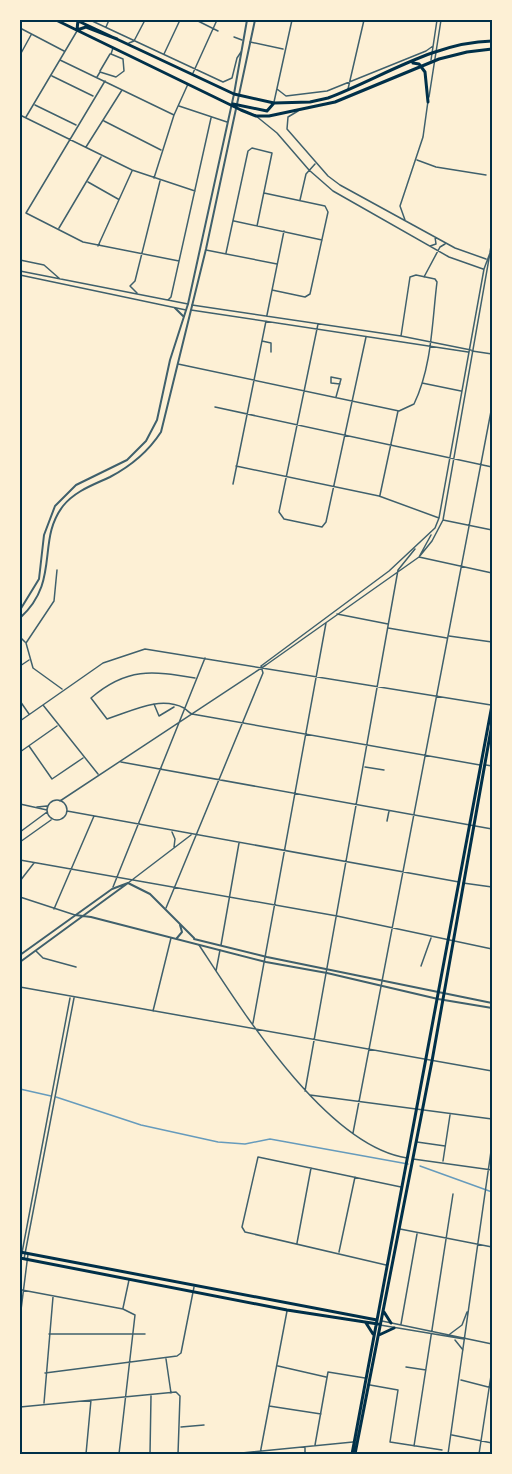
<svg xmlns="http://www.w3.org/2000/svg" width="512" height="1474" font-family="'PT Sans Narrow',sans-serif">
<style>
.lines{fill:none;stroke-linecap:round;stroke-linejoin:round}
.stream{stroke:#669bbc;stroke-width:1.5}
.pedestrian{stroke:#3f606c;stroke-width:1.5}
.minor{stroke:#3f606c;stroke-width:1.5}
.tertiary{stroke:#3f606c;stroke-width:2}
.primary{stroke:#003049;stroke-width:3}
.neatline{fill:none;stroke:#003049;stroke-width:2}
</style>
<rect width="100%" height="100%" fill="#fdf0d5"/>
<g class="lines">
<path class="stream" d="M20,1089l31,7
M56,1097l85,28 77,17 27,2 25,-5 138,25
M420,1166l72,26"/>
<path class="pedestrian" d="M388,628l59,10
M449,636l43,6"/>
<path class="minor" d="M90,20l133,62 9,-4 5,-20 4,-6
M196,20l22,11
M106,27l3,-7
M20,28l44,23
M234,37l8,3
M250,42l33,7
M129,43l5,-2 11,-21
M164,54l16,-34
M20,55l11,-20
M60,60l114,55
M431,60l6,-40
M100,71l10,-17
M193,73l24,-53
M52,76l41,20
M97,77l3,-5 16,5 8,-6 -1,-12 -12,-5 2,-6
M105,81l-79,132 57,29 96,19
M277,89l9,7 41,-5 99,-40 7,-5
M348,89l16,-69
M429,97l12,-77
M274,102l18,-82
M35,105l41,20
M179,106l48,16
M298,111l-10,6 -1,12 41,47 12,9 115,63 31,11
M20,115l112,55 63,21
M256,116l21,17 32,37 24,21 116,66 34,12
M26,117l51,-86
M104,121l57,29
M86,147l36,-57
M417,160l19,7 50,8
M154,178l20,-63 14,-31
M88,182l30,17
M264,193l61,13 3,6 -18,82 -5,3 -33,-7
M300,200l6,-26 9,-10
M405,220l-5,-14 23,-69 5,-36
M234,221l88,19
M59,228l42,-71
M98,246l34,-75
M430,246l6,-2 -1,-7
M206,250l71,14
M490,252l2,-12
M226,253l22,-102 4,-3 20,5 -15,73
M20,260l24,5 16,14
M20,271l168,33
M20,275l166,35
M424,277l16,-30 5,-3
M137,293l-7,-7 5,-5 25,-100
M168,300l3,-3 40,-179
M192,305l209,31 70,14
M191,310l277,42
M267,315l17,-84
M318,324l-39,188 5,7 38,8 4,-5 40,-185
M262,341l9,2v9
M472,351l20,3
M178,364l221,47 15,-7c18,-37 18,-82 23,-122l-2,-3 -19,-4 -6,2 -9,59
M422,383l39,8
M336,397l5,-18 -10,-2v6l9,1
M215,407l277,60
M236,466l143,30 60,22
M233,484l33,-163
M380,495l18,-84
M443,520l49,10
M431,535l-12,22 73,16
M57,570l-3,31 -28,42 7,25 29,21
M337,614l51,10
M20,637l5,5
M20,666l9,-6
M195,678c-43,-7 -68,-11 -104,20l16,21c23,-7 52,-24 77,-11 3,2 5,5 8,6l288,51
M20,701l9,13
M154,704l5,12 15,-9
M43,705l55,69
M20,721l83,-58 42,-14 346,56
M29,746l23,33 31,-21
M20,752l37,-26
M121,762l371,67
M486,765l6,1
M365,767l19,3
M47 810a10 10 0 1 1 20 0a10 10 0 1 1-20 0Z
M60,801l206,-136 153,-108 13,-16 11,-21 47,-267 -6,16 -45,249 -4,10 -46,43 -128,95
M20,804l27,6
M37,807l10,-1
M67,811l392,71
M387,821l2,-10
M20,832l27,-20
M172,832l3,7 -1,8
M20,842l31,-22
M20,860l317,56 155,33
M20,881l14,-18
M128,883l63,-48
M463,883l29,4
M113,887l92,-229
M20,897l55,18
M166,908l97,-235 -2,-7
M54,909l40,-93
M199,945c42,64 127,201 208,213
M221,945l18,-102
M36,951l7,7 33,9
M421,966l10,-28
M216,971l4,-21
M20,987l472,84
M153,1011l18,-73
M253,1023l73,-400
M305,1091l93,-521 17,-21
M310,1095l182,24
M353,1133l139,-727
M417,1142l28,4
M413,1159l79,11
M443,1161l7,-46
M400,1229l92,18
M297,1243l14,-75
M339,1252l16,-75
M21,1258l49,-260
M24,1259l50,-261
M386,1265l-141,-33 -3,-5 16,-70 143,30
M22,1290l101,19 12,6 -16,139
M123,1308l6,-28
M20,1318l8,-64
M382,1321l110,23
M401,1324l16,-90
M380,1325l84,14
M49,1334h96
M450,1334l12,-9 5,-13
M455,1340l8,10
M166,1359l5,34
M278,1366l48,11
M406,1367l20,3
M45,1373l132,-17 4,-3 13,-66
M461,1380l31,8
M370,1385l28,5 -8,52 52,8
M44,1403l9,-106
M269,1406l52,8
M20,1407l156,-15 4,4 -2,58
M181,1427l23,-2
M452,1435l40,8
M315,1445l13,-73 37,6
M414,1446l39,-252
M86,1454l5,-54
M150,1454l1,-58
M232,1454l121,-12
M260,1454l27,-143
M305,1454v-6
M448,1454l44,-310
M479,1454l13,-85"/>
<path class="tertiary" d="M175,308l8,8
M20,610l19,-31 5,-44 11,-29 21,-21 51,-25 19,-19 11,-21 13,-60 18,-56 46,-210 13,-74
M20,618c41,-37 16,-77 43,-112 12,-15 30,-21 47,-29 21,-11 38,-25 51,-45l45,-183 49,-229
M128,883l22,11 44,44
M75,915l16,2 175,45 61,11 111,26 54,9
M177,938l5,-6 -2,-7
M194,939l73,18 225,46
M20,955l92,-66 16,-6
M20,962l108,-79"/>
<path class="primary" d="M56,20l185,90 15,6h13l66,-14 104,-43 28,-7 25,-3
M76,20l158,74 40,9 36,-1 18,-4c53,-20 106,-56 164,-57
M78,20l-1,10 9,-3 31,12
M413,63l6,1 6,8 3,30
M233,104l34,7 7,-8
M20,1252l357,68
M20,1258l267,52 91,14
M384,1312l7,11
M366,1323l7,11
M379,1335l15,-7
M352,1454l140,-749
M355,1454l77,-393 60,-337"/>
</g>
<rect width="512" height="1474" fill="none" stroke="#fdf0d5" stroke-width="42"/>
<rect x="21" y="21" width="470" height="1432" class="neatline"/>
</svg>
